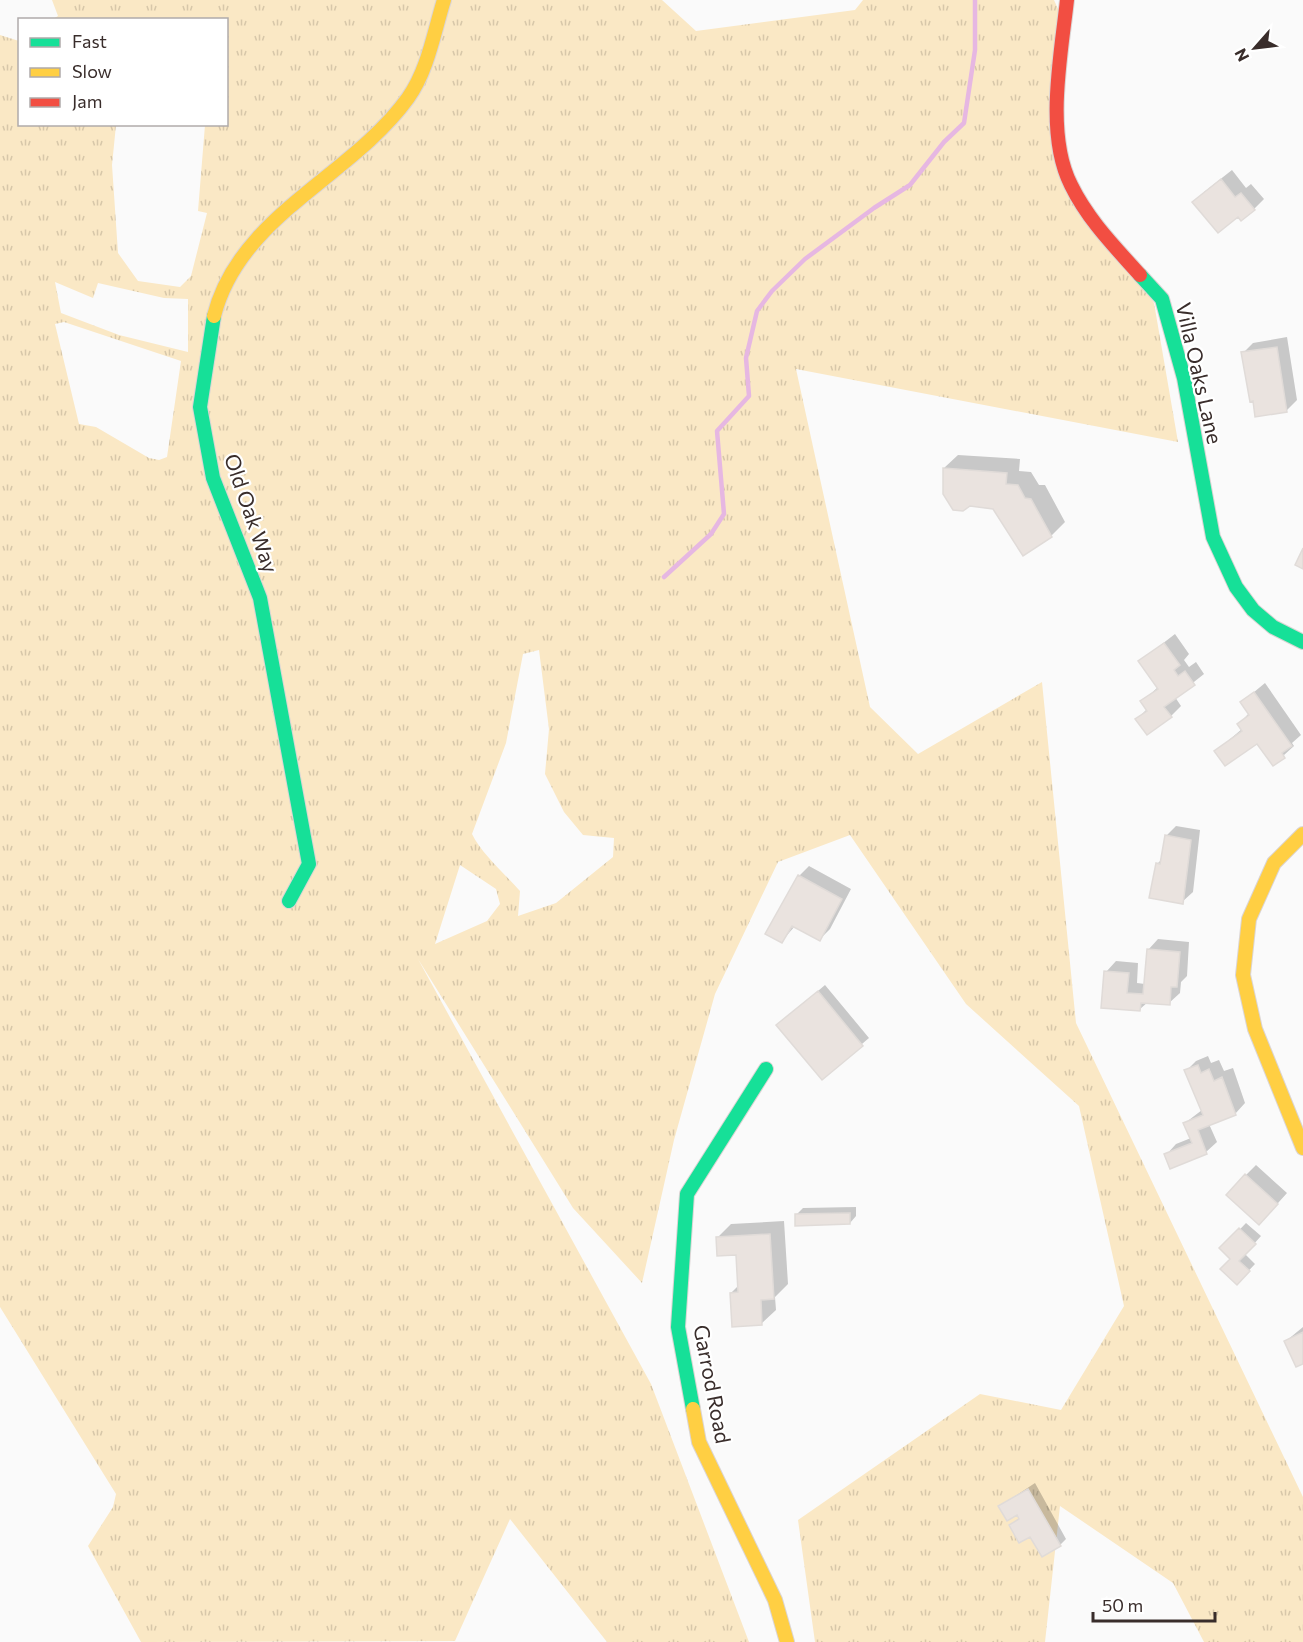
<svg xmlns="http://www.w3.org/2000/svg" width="1303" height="1642" font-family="Commissioner,sans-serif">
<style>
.grass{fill:url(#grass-tufts);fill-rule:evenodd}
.shadow{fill:#0003}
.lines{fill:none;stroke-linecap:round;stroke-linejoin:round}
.stream{stroke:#e6b7e2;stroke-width:4.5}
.building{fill:#eae3df;stroke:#e0dbd8;stroke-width:1.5}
.fast-casing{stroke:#dbd5d4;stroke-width:16}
.slow-casing{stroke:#dbd5d4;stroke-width:16}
.jam-casing{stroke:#dbd5d4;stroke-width:16}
.fast{stroke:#16e098;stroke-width:14}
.slow{stroke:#ffcf43;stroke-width:14}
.jam{stroke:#f24e42;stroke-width:14}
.labels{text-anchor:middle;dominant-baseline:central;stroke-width:4.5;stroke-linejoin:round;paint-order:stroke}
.street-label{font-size:21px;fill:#392d2b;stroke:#fff}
</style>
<defs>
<pattern id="grass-tufts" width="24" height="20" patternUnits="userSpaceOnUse" patternTransform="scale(1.5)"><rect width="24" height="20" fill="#fae8c5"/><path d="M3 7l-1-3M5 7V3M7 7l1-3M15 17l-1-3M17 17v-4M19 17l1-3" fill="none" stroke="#d7c7a9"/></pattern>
</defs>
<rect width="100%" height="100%" fill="#fafafa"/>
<path class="grass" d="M52,0h610l34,31 159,-21 8,-10h191l5,11 -7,135 102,157 24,139 -382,-73 74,338 48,47 124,-72 34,341 227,474v145h-99l-31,-59 -113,-77 -15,136h-230l-17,-122 182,-126 81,16 63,-104 -45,-200 -113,-102 -116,-169 -72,27 -63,132 -41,146 -32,143 -69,-75 -155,-249 233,425 98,258h-142l-97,-123 -55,122 -314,1 -53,-96 25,-39 3,-13 -116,-187v-1272l19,6 1,83 96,1 -4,40 6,88 20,28 42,6 11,-11 16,-63 -9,-2 7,-86 21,-1v-104l-173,-1 5,-3zM55,282l38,16 5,-15 66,15 24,1v53l-69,-17 -58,-22zM64,322l117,39 -14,96 -8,3 -10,-2 -53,-31 -17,-3 -24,-100zM539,650l10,79 -4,45 19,38 19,23 31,3 -1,19 -57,46 -38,13 2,-25c-15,-17 -39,-38 -48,-57l34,-91 17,-89zM460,865l36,24 4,15 -13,17 -52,23z"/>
<path class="shadow" d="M1232,170l14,18 5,-4 13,15 -10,10 -16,6 -34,-23z
M1287,337l10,63 -10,10 -44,-57 10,-10z
M958,455l62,4 -1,12 12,1 8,13h6l20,37 -14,14 -57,-28 -50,-40z
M1175,634l14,20 -5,6 5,7 7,-5 8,12 -29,23 6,9 -10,10 -34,3 10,-10 -5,-7 16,-15 -18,-26z
M1265,683l36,52 -9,8 2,3 -20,18 -16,-22 -42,9 26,-22 -3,-5 10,-11 -7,-11z
M1176,826l24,4 -7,62 -11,10 -25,-38 5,-5 4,-23z
M809,866l42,23 -21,40 -10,10 -25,-13 -13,15 17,-65z
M1158,939l31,3 -2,34 -6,6 -1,11 -11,10 -21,-1 -8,7 -34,-37 10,-11 22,2 -1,20 8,1 3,-34z
M825,985l44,53 -47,40 -37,-59z
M1208,1056l3,7 8,-3 5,11 9,-3 12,35 -10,11 -26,10 8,18 -11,10 -35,15 -5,-12 10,-11 15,-6 -6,-15 17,-13 -16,-39 10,-10z
M1256,1165l31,28 -18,20 -23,-38z
M856,1207v9l-6,7 -54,-8 7,-7z
M784,1221l4,63 -13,13 1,13 -14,13 -31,-30 8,-8 -2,-32 -19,-16 13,-13z
M1246,1223l15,13 -16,18 10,10 -18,19 -5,-25 -10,-10z
M1303,1327v35l-17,-21z
M1035,1483l31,56 -6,6 -49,-20 9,-8 -3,-4 -17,-7z"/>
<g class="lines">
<path class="stream" d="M664,577l47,-43 13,-20 -7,-83 32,-35 -3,-38 11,-47 15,-20 33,-32 69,-51 36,-23 34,-43 20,-19 11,-73v-50"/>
</g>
<path class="building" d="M1221,179l14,18 6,-4 14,17 -14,11 -3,-4 -20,16 -26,-31z
M1277,347l10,65 -32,5 -2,-16 -3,1 -9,-50z
M943,468l64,5 -1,11 12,1 7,13 6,1 21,38 -29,19 -30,-47 -23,-3 -7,5 -10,-1 -10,-16z
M1303,548v21l-8,-4z
M1164,643l16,22 -6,5 4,6 7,-5 10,14 -31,22 8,10 -25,18 -12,-16 12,-8 -7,-10 18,-12 -20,-28z
M1254,692l38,54 -10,7 3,5 -12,8 -16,-22 -32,22 -11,-15 28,-20 -5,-7 12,-9 -9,-13z
M1165,835l26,5 -8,64 -34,-6 7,-35 4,1z
M798,875l44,24 -22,42 -28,-15 -10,17 -17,-9z
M1147,949l33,3 -3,35h-6l-1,18 -29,-2 -1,8 -39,-3 3,-37 25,2 -2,20 16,1z
M818,991l45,55 -41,34 -46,-55z
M1198,1065l3,8 8,-4 5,12 8,-4 14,38 -38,15 9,24 -37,15 -6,-15 28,-11 -9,-20 20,-8 -19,-45z
M1245,1174l33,30 -19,21 -33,-30z
M850,1213v11l-55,2v-12z
M1239,1228l17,16 -17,17 11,10 -13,14 -17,-16 10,-10 -11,-11z
M770,1234l4,65 -13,1 1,25 -30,2 -2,-34 8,-1 -2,-37 -19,1 -1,-19z
M1303,1332v32l-7,3 -12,-26z
M1028,1489l33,57 -19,11 -12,-20 -11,6 -10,-18 10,-6 -2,-4 -10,6 -9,-15z"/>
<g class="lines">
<defs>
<path id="fast" d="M1140,275l22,24 22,79 29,159 23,50 17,23 20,17 30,15
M214,316l-14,91 13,71 47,120 49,266 -20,37
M693,1409l-15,-82 9,-133 79,-125"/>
<path id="slow" d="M214,316c25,-100 137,-139 194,-218 20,-28 26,-66 36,-98
M1303,834l-29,29 -25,56 -6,56 12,54 48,119
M693,1409l6,33 76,158 12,42"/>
<path id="jam" d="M1067,0c-6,55 -22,134 4,185 17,35 44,62 69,90"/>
</defs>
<use href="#fast" class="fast-casing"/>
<use href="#slow" class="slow-casing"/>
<use href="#jam" class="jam-casing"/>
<use href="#fast" class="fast"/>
<use href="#slow" class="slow"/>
<use href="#jam" class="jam"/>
</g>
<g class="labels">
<g class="street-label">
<text transform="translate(1200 373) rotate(77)">Villa Oaks Lane</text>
<text transform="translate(252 513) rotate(71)">Old Oak Way</text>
<text transform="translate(713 1384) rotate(79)">Garrod Road</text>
</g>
</g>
<rect x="18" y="18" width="210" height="108" fill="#ffffff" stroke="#b0abaa" stroke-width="1.5"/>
<rect x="30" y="38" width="30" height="9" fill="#16e098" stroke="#b0abaa" stroke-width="1.5"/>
<text x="72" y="48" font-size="18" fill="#392d2b">Fast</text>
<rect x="30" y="68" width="30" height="9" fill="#ffcf43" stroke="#b0abaa" stroke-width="1.5"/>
<text x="72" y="78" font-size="18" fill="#392d2b">Slow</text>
<rect x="30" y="98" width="30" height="9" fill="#f24e42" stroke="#b0abaa" stroke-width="1.5"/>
<text x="72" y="108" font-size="18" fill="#392d2b">Jam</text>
<g transform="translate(1255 48) rotate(242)" stroke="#ffffff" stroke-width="4.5" paint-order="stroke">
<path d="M0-4.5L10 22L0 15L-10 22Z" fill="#392d2b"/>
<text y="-9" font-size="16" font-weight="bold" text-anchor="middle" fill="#392d2b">N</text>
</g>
<path d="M1093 1612v9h122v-9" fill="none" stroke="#392d2b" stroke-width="3"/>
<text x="1102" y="1612" font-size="18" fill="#392d2b" stroke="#ffffff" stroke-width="4.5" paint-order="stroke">50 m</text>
</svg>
